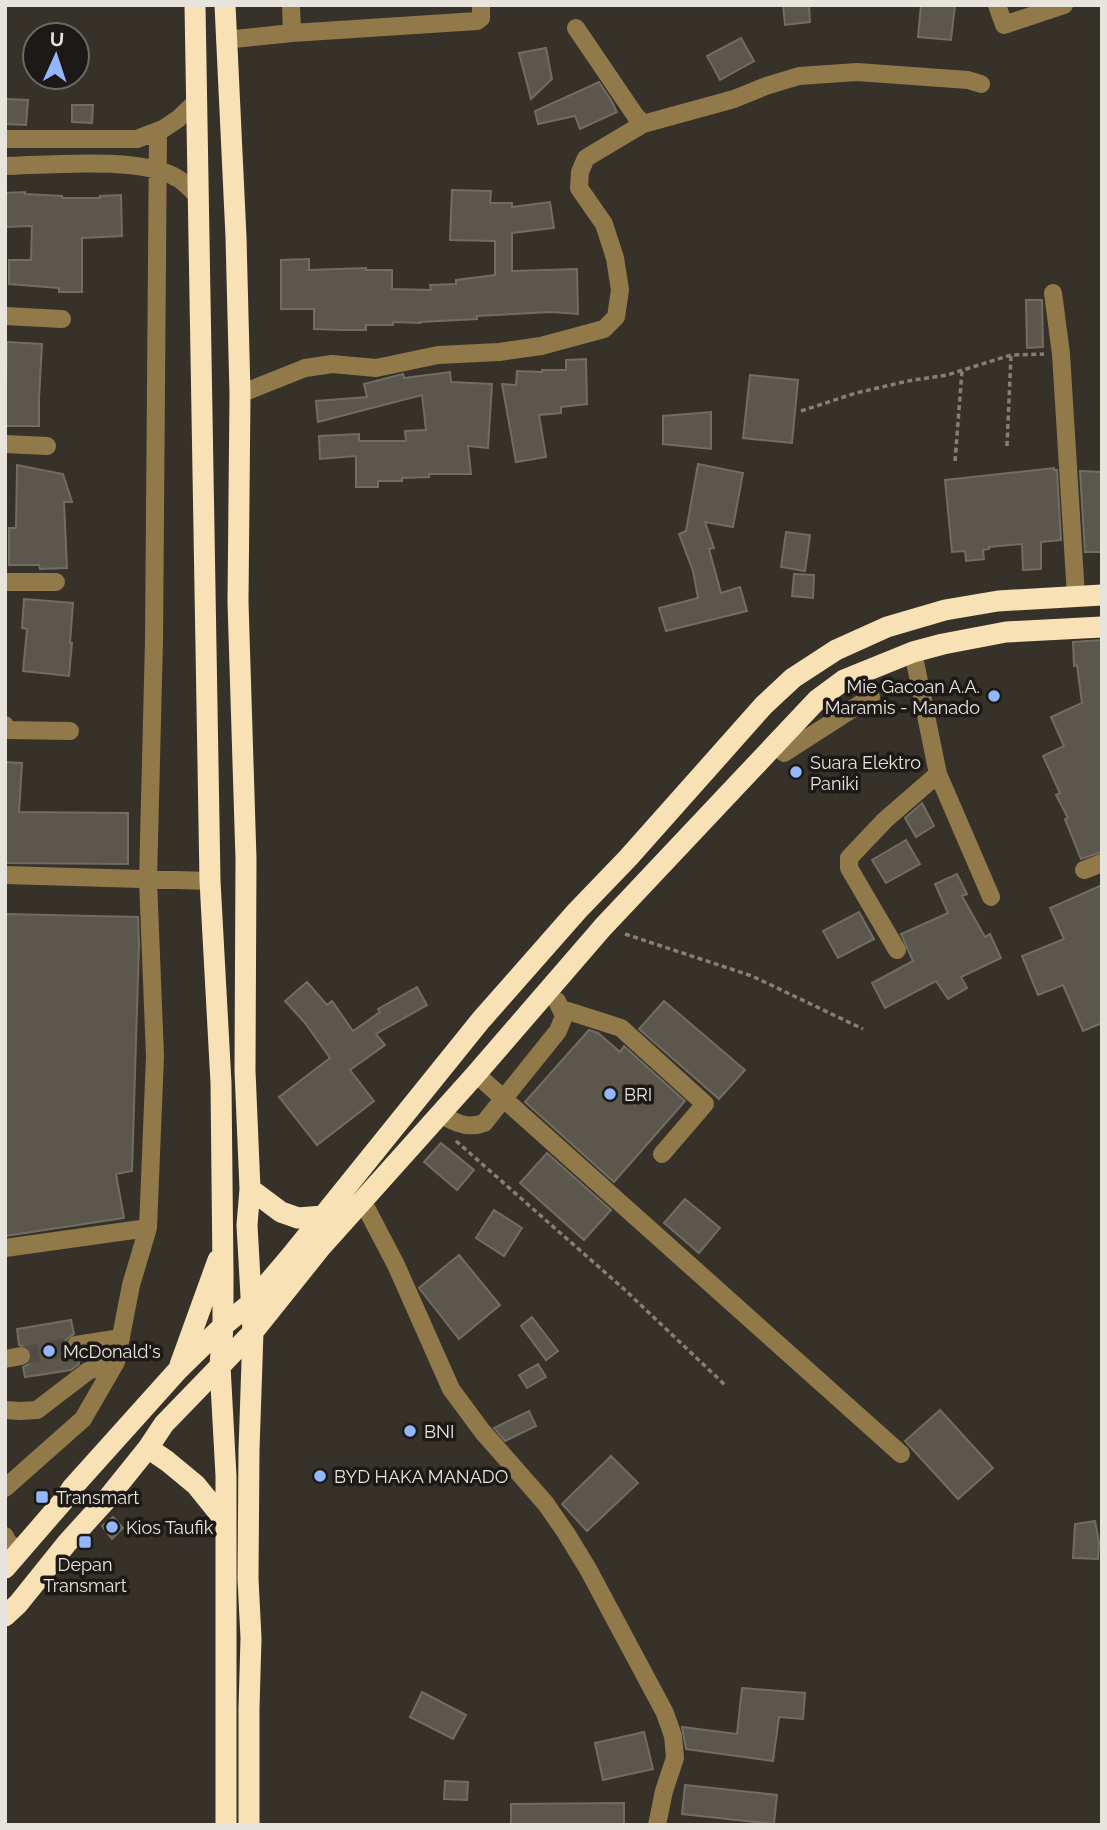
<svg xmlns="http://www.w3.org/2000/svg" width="1107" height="1830" font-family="Raleway,sans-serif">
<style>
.building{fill:#5c574d;stroke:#726d63;stroke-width:2}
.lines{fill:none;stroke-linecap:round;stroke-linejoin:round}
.minor-tunnel{stroke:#514c44;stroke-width:18;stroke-dasharray:18 9;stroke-linecap:butt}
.path{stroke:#848079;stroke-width:3.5;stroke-dasharray:5 3.5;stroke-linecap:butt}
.minor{stroke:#91794a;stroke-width:18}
.highway{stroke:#f8e1b4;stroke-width:21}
.poi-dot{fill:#93b7fd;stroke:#1c1916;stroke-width:2.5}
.labels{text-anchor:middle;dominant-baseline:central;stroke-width:7;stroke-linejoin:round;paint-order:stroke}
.poi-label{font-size:18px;fill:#e7e4de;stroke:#1c1916;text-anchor:start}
</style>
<rect width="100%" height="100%" fill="#363129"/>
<path class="building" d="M783,5h26l1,17 -25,3z
M921,5h34l-4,35 -33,-3z
M741,38l13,23 -34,19 -13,-24z
M546,48l6,31 -21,20 -12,-46z
M599,82l12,18 6,12 -37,17 -5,-13 -37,8 -3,-13z
M6,99l22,1 -2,25 -21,-1z
M72,105h21l-1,18 -20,-1z
M452,190l39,1 -1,12h22v4l38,-5 4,26 -42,5v38l65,-2 1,45 -26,-2 -75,4v3l-57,3v1l-27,-1v3h-27v5h-23l-29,-1v-20h-33v-49l28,-1v11l57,-2v2h26v19l39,1 -1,-5 26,-1v-4l39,-5v-34l-45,-1z
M25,192v2l37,2v2h38v-2l21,-1 1,41 -40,2v54h-23v-4l-50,-4v-24h22l1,-34 -27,1v-34z
M1026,300h16l1,47 -16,1z
M7,342l35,2 -3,55v27h-34z
M586,359l1,45 -26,3v6l-22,2 7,42 -30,5 -14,-78 14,1 1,-14 25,1v-2h24v-10z
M450,372l1,10 41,2 -4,64 -20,-2 3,28h-42v3l-27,1v3h-24v6h-22v-31l-36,3 -1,-23 40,-2v7h47l-1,-10 21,-1 -4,-35 -104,27 -2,-21 51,-4 -3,-13 39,-10 1,4z
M750,375l48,5 -6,63 -49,-5z
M711,412v37l-48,-5v-28z
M698,464l45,9 -10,54 -28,-5 9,26 -5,1 12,44 19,-6 7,24 -81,20 -7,-23 39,-10 -5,-27 -14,-37 7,-3z
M17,465l46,9 9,28h-8l3,66 -27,1 -1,-4h-30v-37h7z
M1054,468v2h3l4,70 -20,2v27l-18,1 -1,-26 -33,3v2l-6,1 1,9 -18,2 -1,-10 -13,1 -7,-72z
M1080,471l22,1v80h-17z
M786,532l24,3 -5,36 -24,-4z
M794,574l20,1 -1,23 -21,-2z
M24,599l49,4 -3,40h2l-3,33 -46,-5 4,-42 -5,-1z
M1102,640v212l-21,7 -16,-40 3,-1 -12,-23 4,-2 -17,-37 21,-10 -13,-29 31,-14 -5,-38 -3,1 -1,-24z
M5,762l17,1 -3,49 109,1v51l-123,-1z
M922,803l12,23 -18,11 -11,-19z
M906,840l14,24 -34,19 -14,-23z
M957,874l10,20 -5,2 23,41 5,-3 11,24 -40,19 6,11 -19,11 -12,-18 -51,27 -13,-25 41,-22 -12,-27 47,-21 -13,-29z
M1102,885v138l-19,8 -20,-46 -25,10 -16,-39 42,-17 -14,-31z
M859,912l15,27 -36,19 -15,-27z
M5,914l133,3 1,27 -7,227 -16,3 8,44 -119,18z
M307,982l20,23 5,-4 21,30 27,-19 -2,-3 39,-22 10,18 -51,29 9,11 -35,25 24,31 -57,44 -38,-48 51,-39 -25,-35 -20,-22z
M664,1001l81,69 -26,29 -80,-70z
M589,1030l9,3 22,19 4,-6 61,55 -71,81 -89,-80z
M441,1143l33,27 -17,20 -33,-28z
M547,1153l64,57 -27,30 -64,-57z
M685,1199l35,29 -21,25 -35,-30z
M494,1210l28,18 -18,28 -28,-18z
M459,1255l41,50 -41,34 -40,-51z
M532,1317l26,34 -12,9 -25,-34z
M71,1320l3,14 -8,6 -1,7 6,8 7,1 1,8 -8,6 -46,7 -2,-10 6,-3 3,-9 -3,-7 -10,-3 -2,-16z
M538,1364l8,13 -19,11 -8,-13z
M940,1410l53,58 -35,31 -53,-58z
M529,1411l7,15 -31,15 -11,-13z
M611,1456l27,27 -51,48 -25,-27z
M113,1517l10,11 -11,11 -10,-13z
M1095,1521l4,21 -1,17 -25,-1 2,-34z
M742,1688l63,5 -2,26 -24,-2 -6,44 -87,-12 -4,-22 55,7z
M422,1692l44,23 -13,24 -43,-22z
M644,1732l9,37 -50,11 -8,-37z
M445,1781l23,1 -1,18 -23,-1z
M685,1785l92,10 -3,29 -92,-10z
M624,1803v22h-113v-21z"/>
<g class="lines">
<path class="minor-tunnel" d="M21,1356l55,-11"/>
<path class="path" d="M801,411l55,-18 52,-12 39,-6 64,-20 33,-1
M1007,446l4,-91
M955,461l7,-90
M625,934l127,42 111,53
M456,1141l169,149 100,95"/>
<path class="minor" d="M291,5l1,28
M997,5l7,20 60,-20
M576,28l59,87 8,9
M225,40l67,-7 185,-12 4,-3v-13
M5,139h132l26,-10 15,-10 18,-17
M5,166c43,-1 136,-10 172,12 8,4 14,12 21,18
M1053,293l8,61 15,242
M5,316l57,3
M240,394l65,-26 27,-4 44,4 62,-13 61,-3 42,-6 63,-17 12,-12 4,-27 -5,-32 -11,-34 -25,-36 1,-16 6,-14 57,-34 91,-25 32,-13 33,-10 58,-4 111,8 13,4
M5,444l42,2
M5,582h51
M913,652l25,122 53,123
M5,725v5l65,1
M784,753l87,-56 -15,-21
M1084,870l18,-7
M5,875l205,6
M897,950l-48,-82v-10l36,-38 53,-46
M562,1009l59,19 84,76 -43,50
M476,1074l425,380
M441,1114c13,9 27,15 43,9l74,-92 6,-15 -7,-15
M362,1200l34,65 55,124 31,42 64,73 20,29 22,36 77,144 8,23 2,22 -11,33 -7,34
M5,1248l143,-20
M76,1345l45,-7
M5,1359l16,-3
M5,1410l15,1 17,-1 51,-39 28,-9 15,-77 17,-57 7,-172 -7,-176 6,-239 4,-510
M5,1488l78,-69 33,-57
M5,1536l2,5 12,11"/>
<path class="highway" d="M195,5l15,876 11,202 2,190v53l-3,40 6,110v349
M225,5l11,232 4,157 -2,208 8,257 -1,212 5,118 -3,36 6,107 -4,118 -1,129 3,59 -2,70v117
M250,1189l31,23 17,6 25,-2
M180,1365l38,-105
M148,1448l19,13 29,24 30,37
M5,1568l59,-68 8,-12 106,-118 45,-44 28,-23 39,-46 191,-237 96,-109 51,-53 136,-153 29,-27 43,-28 51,-23 58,-17 53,-9 104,-6
M5,1616l13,-12 49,-61 40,-44 41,-51 16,-24 89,-92 68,-85 155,-173 127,-147 214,-227 27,-20 69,-28 30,-8 63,-12 96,-5"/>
</g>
<g class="poi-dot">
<circle cx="994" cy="696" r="7"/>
<circle cx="796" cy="772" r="7"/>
<circle cx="610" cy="1094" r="7"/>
<circle cx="49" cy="1351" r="7"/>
<circle cx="410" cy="1431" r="7"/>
<circle cx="320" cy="1476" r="7"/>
<rect x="35" y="1490" width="14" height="14" rx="3.5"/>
<circle cx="112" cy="1527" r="7"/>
<rect x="78" y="1535" width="14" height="14" rx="3.5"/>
</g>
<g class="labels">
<g class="poi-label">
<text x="980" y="686" text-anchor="end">Mie Gacoan A.A.<tspan x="980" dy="21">Maramis - Manado</tspan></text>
<text x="810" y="762">Suara Elektro<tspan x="810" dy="21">Paniki</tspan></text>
<text x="624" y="1094">BRI</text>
<text x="63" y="1351">McDonald's</text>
<text x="424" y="1431">BNI</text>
<text x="334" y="1476">BYD HAKA MANADO</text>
<text x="56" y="1497">Transmart</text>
<text x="126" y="1527">Kios Taufik</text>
<text x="85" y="1564" text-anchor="middle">Depan<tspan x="85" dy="21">Transmart</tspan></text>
</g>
</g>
<rect width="1107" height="1830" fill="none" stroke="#e7e4de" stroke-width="14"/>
<g transform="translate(56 56) rotate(3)"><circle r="33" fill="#1c1916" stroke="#6d6a66" stroke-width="2"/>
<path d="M0-5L12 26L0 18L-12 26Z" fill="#93b7fd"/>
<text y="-10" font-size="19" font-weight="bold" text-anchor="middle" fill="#e7e4de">U</text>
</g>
</svg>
